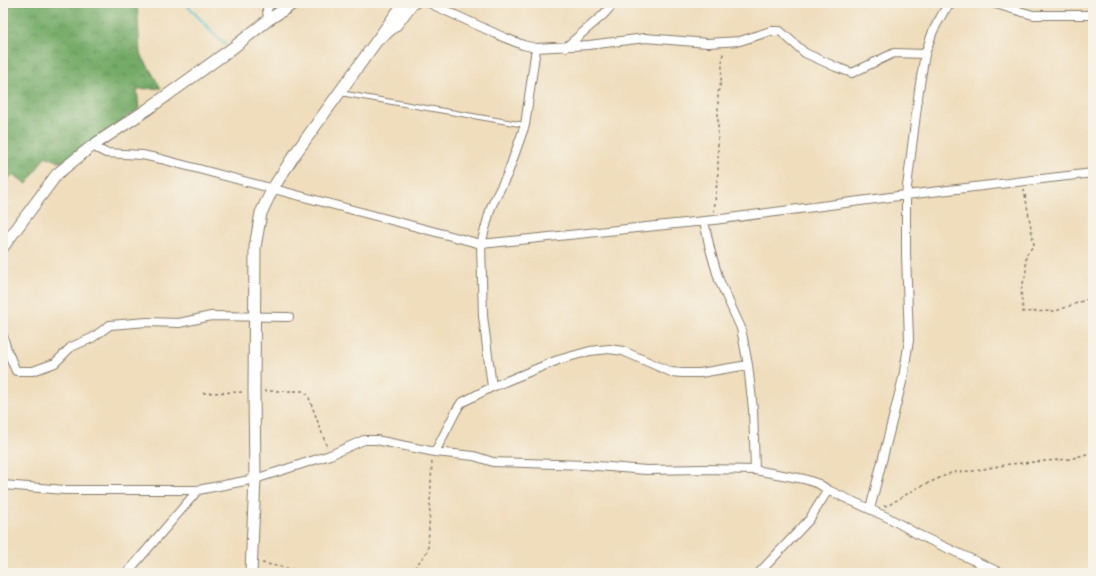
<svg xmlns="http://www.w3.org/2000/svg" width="1096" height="576" font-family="Delius,sans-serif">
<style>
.forest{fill:url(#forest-crowns);stroke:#486442}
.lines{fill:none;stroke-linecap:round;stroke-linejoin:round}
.stream{stroke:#5ac7d2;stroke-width:2.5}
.lane-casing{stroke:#867c6c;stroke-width:6}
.street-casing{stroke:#867c6c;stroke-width:10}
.secondary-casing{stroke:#867c6c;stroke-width:13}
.path{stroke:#867c6c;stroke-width:1.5;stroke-dasharray:3 3;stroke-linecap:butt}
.lane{stroke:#fff;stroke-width:4}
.street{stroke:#fff;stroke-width:8}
.secondary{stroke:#fff;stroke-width:11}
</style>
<defs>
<pattern id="forest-crowns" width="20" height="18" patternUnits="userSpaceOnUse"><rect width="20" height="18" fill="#75ab68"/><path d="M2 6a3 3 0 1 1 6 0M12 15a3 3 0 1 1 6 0" fill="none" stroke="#5f8a55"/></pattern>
</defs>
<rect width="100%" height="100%" fill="#f7f3e8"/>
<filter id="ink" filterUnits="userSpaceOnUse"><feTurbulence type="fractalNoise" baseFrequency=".025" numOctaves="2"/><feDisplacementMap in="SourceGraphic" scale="8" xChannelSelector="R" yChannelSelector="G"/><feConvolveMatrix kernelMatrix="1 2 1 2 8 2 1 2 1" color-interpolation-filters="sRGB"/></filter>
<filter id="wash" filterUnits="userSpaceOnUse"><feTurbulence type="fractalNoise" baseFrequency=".012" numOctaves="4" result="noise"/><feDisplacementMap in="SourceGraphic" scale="16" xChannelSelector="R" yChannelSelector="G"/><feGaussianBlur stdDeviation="0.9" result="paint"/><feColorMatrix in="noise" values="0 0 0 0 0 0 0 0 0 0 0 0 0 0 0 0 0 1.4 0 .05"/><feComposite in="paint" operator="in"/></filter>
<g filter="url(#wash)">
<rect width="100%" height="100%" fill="#efddbc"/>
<path class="forest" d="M3,3h134l3,50 21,35 -24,1 2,20 -77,54 -17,-7 -18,28 -13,-9 -11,6z"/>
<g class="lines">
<path class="stream" d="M185,3l35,37 5,4"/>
</g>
</g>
<g filter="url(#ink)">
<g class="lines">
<defs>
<path id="lane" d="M340,93l185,32"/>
<path id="street" d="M429,3l74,34 20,8 13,3 53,-3 56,-7 63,5 32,-2 31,-10h9l25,22 31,14 16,6 42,-20 31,1
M992,3l41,12h60
M268,20l-1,-11 4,-6
M382,39l15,-13 16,-21 4,-2
M566,47l37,-32 11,-12
M92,146l14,7 36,2 19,4 320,85 233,-24 192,-25 187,-22
M704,221l6,28 9,31 22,48 7,37 5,44 2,61
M3,336l4,14 9,21h17l22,-8 16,-16 21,-9 18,-13 37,-3 32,1 32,-7 78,1
M492,387l-9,-71 -2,-72 10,-37 17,-34 17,-48 11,-77
M435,452l21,-41 5,-8 31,-16 66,-27 32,-9 19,-2 14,2 48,21 11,1h18l48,-8
M3,485l62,5h133l57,-11 75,-24 34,-15h12l59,12 39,4 19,6 92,3 61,5 57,-1 52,1 49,9 15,5 9,6 61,28 30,17 82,38
M870,509l33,-131 6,-38 -3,-86v-59l13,-105 6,-36 8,-23 11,-20 8,-8
M127,573l71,-83
M759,573l50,-53 19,-30"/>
<path id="secondary" d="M3,247l54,-73 35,-28 56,-37 86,-62 34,-27 26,-17
M251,573l4,-94 -1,-88 1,-144 6,-34 12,-25 22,-34 109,-151"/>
</defs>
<use href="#lane" class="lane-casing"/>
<use href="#street" class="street-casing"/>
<use href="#secondary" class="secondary-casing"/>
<path class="path" d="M1024,189l10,56 -8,10v18l-5,17 2,22 33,-1 37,-14
M714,212l4,-41v-78l3,-11 2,-31
M264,391h39l5,4 19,52
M203,393l42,-1
M884,506l5,-1 28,-17 36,-16 20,-1 37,-7 60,-5 23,-7
M262,563l44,9 14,-1 12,2
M375,573l4,-2 8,2
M411,573l17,-23 4,-90"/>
<use href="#lane" class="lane"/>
<use href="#street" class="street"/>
<use href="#secondary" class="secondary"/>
</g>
</g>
<rect width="1096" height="576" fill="none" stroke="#f7f3e8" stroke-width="16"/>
</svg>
